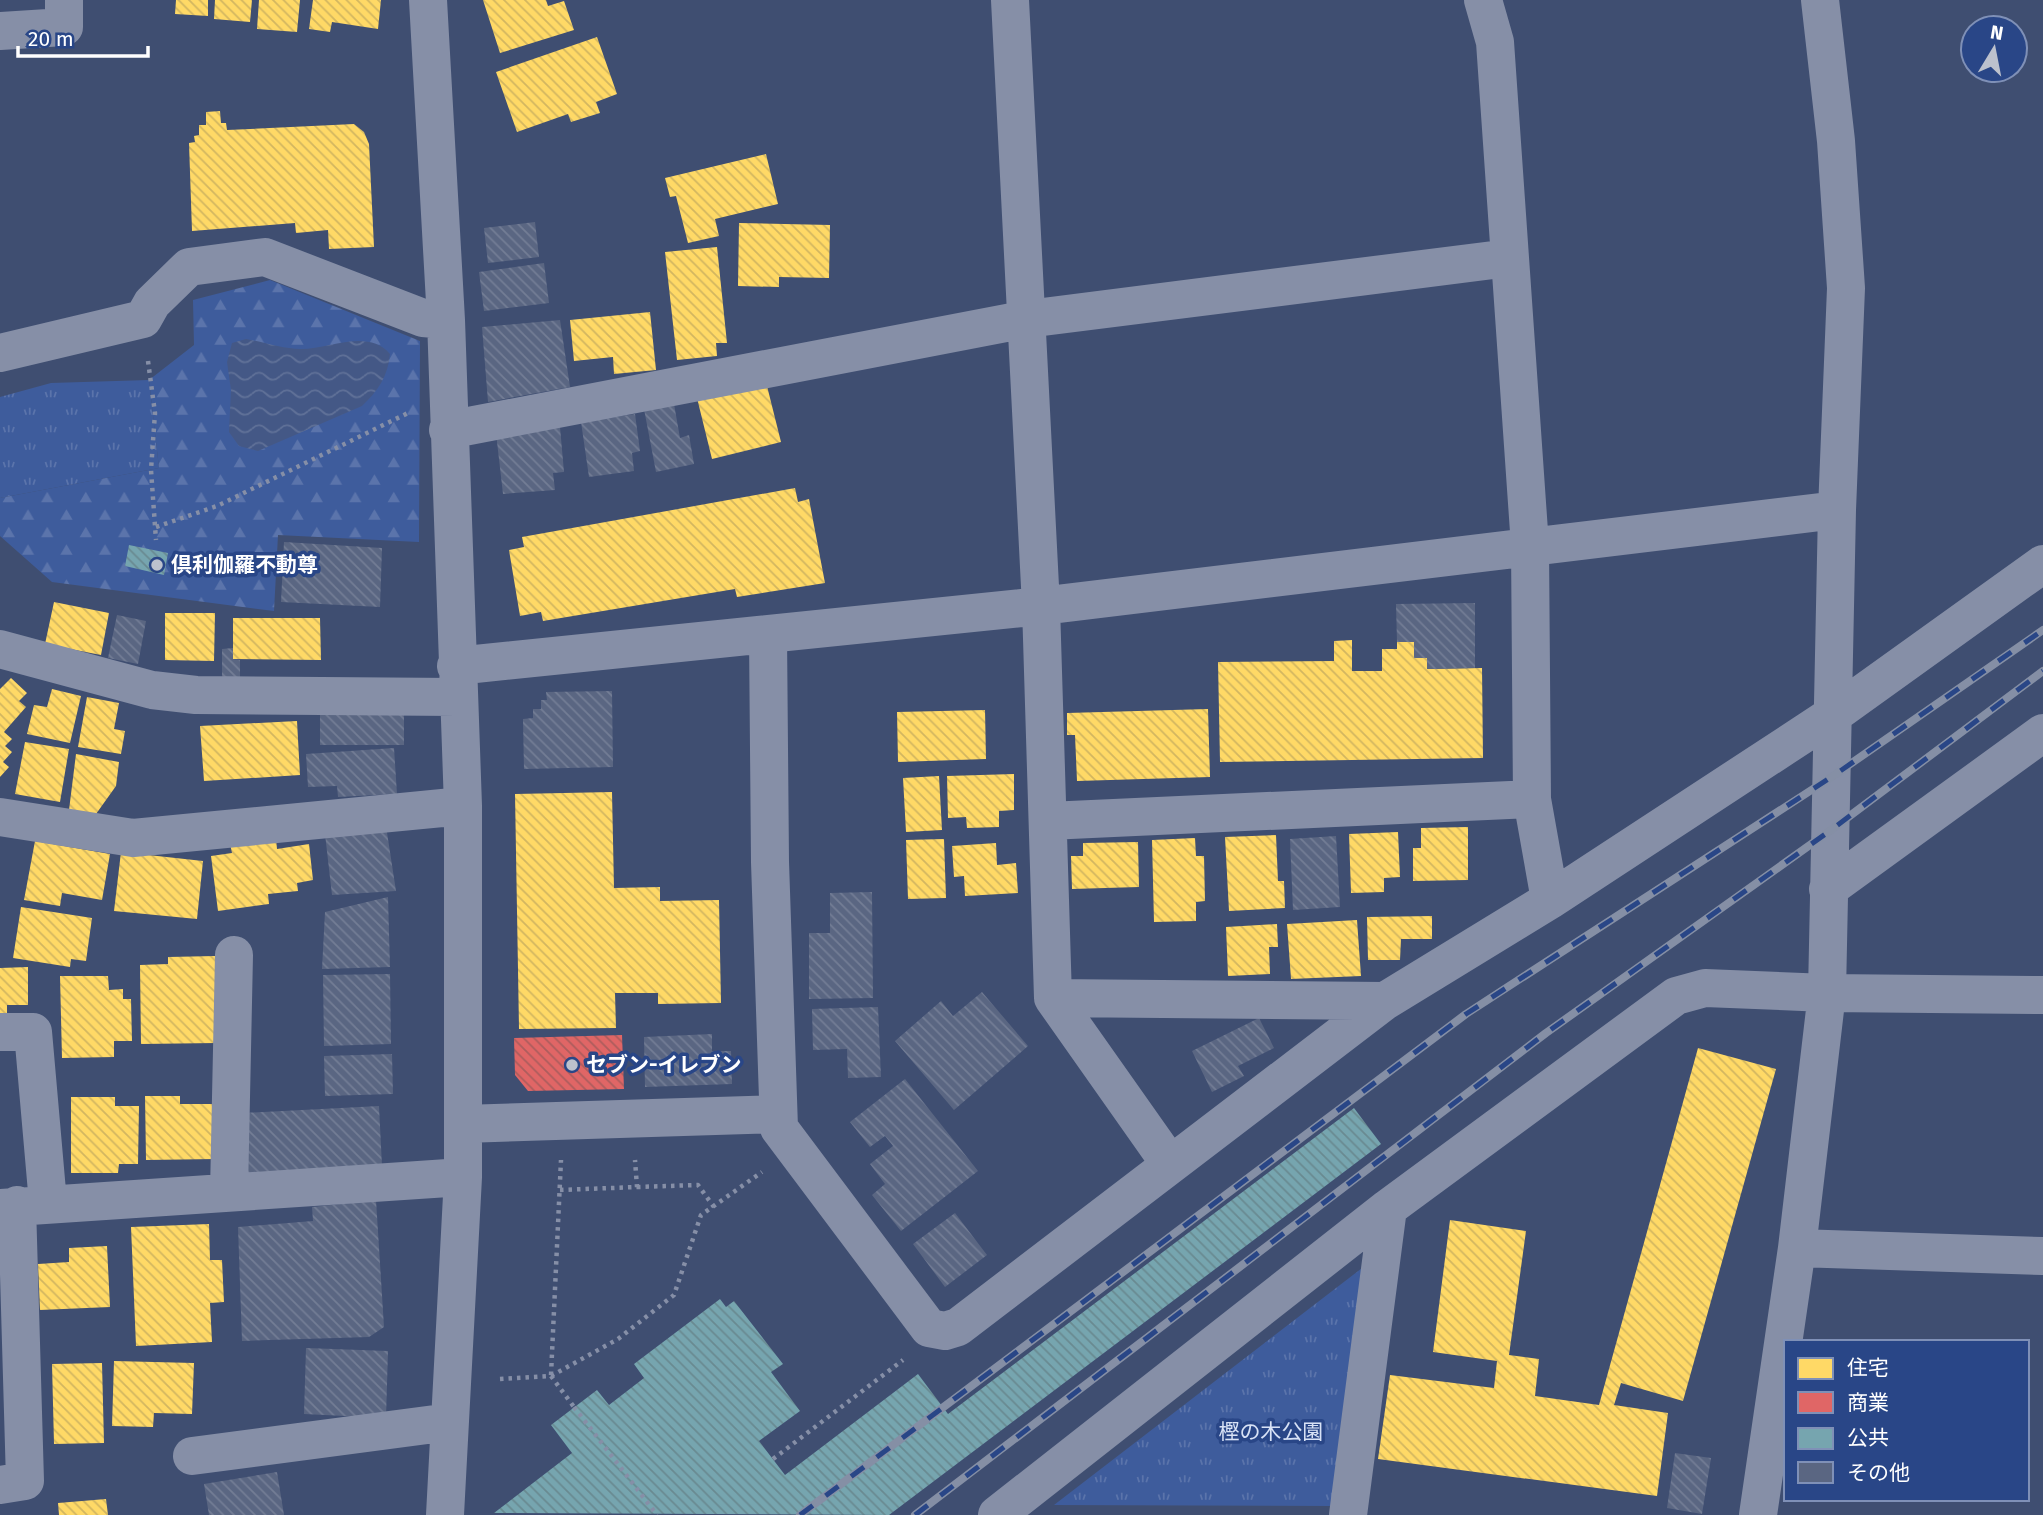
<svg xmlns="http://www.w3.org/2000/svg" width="2043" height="1515" font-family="'Fira Sans','Noto Sans JP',sans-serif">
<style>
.grass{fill:url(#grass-tufts)}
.forest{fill:url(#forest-firs)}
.water{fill:url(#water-waves)}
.homes{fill:url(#homes-back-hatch)}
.shops{fill:url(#shops-back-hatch)}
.public{fill:url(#public-back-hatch)}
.building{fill:url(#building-back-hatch)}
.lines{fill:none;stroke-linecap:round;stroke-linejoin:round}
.path{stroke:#868fa7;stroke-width:4.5;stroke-dasharray:3.5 5;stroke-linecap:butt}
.minor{stroke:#868fa7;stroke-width:38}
.rail-casing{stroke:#858fa5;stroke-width:8}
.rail{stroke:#294687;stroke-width:5;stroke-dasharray:16;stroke-linecap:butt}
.poi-dot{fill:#bcc1cd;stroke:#294687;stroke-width:2.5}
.labels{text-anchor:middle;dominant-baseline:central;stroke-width:7;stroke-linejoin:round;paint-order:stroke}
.poi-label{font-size:21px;font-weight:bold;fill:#fff;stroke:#294687;text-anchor:start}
.park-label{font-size:21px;fill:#d8e2f6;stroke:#294687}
</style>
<defs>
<pattern id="grass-tufts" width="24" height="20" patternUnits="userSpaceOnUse" patternTransform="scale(1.75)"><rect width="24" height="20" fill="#3e5c9c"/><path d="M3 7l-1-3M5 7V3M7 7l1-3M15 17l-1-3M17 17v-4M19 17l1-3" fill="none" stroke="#5b74ab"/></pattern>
<pattern id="forest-firs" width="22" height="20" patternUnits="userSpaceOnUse" patternTransform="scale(1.75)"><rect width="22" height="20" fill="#3e5c9c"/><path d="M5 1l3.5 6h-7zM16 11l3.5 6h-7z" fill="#5b74ab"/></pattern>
<pattern id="water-waves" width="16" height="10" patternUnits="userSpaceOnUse" patternTransform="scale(1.75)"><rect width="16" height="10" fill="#445886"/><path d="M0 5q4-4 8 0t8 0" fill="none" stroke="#607198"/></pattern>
<pattern id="homes-back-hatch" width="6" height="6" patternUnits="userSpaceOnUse" patternTransform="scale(1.75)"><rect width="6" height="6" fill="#ffd966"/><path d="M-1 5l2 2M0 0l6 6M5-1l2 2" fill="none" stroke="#d2b660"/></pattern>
<pattern id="shops-back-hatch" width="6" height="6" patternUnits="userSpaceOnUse" patternTransform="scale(1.75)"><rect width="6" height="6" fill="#e06666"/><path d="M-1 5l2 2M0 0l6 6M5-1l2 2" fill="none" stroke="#ac5d5d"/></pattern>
<pattern id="public-back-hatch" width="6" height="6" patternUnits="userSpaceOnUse" patternTransform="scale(1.75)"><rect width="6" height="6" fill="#76a5af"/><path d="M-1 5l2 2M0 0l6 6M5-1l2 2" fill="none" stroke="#698a91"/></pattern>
<pattern id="building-back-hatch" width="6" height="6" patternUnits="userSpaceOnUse" patternTransform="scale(1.75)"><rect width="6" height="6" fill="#5a6682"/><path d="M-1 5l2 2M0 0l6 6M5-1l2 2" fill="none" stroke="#737d95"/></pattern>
</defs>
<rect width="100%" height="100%" fill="#3f4e71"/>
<path class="grass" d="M149,380l10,88 -159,30v-101l51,-14z
M1366,1265l-31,241 -281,-1z"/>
<path class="forest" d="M270,280l150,61 -1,201 -141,-7 -4,76 -222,-29 -52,-46v-38l159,-30 -10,-88 45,-35 -1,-45z"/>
<path class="water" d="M246,339c18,3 37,10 55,10 29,0 67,-21 89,5 -2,22 -12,37 -28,52l-104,45 -19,-5 -10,-14 2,-42 -4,-28 5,-19z"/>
<path class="homes" d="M176,0h32v16l-33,-2z
M215,0h37l-2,22 -36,-3z
M259,0h41l-3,32 -40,-3z
M313,0h68l-3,29 -46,-7 -2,10 -21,-3z
M483,0h63l2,6 16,-5 10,29 -74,23z
M597,37l20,57 -21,8 4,11 -29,9 -3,-8 -51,18 -21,-60z
M220,111l1,12h5l1,7 127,-6 10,8 5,12 5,103 -45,2 -1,-19 -32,3 -1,-10 -103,8 -3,-88 6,-1 -1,-6 5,-1v-10h7v-13z
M766,154l12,50 -63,15 4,17 -31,7 -12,-47 -6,1 -5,-19z
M739,223l91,2 -1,53 -50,-1v10l-41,-1z
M717,247l10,96h-11l1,13 -40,4 -12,-108z
M650,312l6,58 -42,4 -1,-17 -39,4 -4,-41z
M766,382l15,60 -69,17 -15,-61z
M795,488l3,14 11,-3 16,84 -88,14 -2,-8 -192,32 -2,-9 -21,4 -11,-66 15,-3 -2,-10z
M54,602l55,11 -8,42 -56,-11z
M165,613h50l-1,48 -49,-1z
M233,618h87l1,42 -88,-1z
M1352,640v31h30v-22h15v-7h17v16h13v11l55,-1 1,90 -263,4 -2,-100 116,-1v-20z
M11,678l16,15 -8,8 7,6 -22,25 8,7 -7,7 7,6 -9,10 6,5 -9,10v-88z
M52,689l29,7 -11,47 -43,-9 7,-29 13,2z
M87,697l32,6 -5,26 11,2 -4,23 -43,-7z
M1208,709l2,68 -133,4 -2,-46h-8v-22z
M985,710l1,49 -88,3 -1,-50z
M297,721l3,54 -96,6 -4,-55z
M25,742l44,7 -9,53 -45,-8z
M76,754l43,8 -3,24 -20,28 -27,-4z
M1014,774v36l-15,1v16l-32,1 -1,-11 -18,1 -1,-42z
M939,776l3,54 -36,2 -3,-54z
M612,792l2,96 46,-1v14l59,-1 2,103 -63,1v-11h-43l1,35 -97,1 -4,-235z
M1468,827v53l-55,1v-33h8v-20z
M1398,832l2,45 -16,1v14l-33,1 -2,-59z
M1276,835l2,46h6l1,27 -56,3 -4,-74z
M276,838l1,11 32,-5 4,36 -16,3 1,8 -30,3 1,10 -51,7 -7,-55 21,-3 -2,-9z
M1195,838l1,18h8l1,45 -9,1v19l-42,1 -2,-82z
M944,839l2,59 -38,1 -2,-59z
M35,841l75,13 -8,46 -40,-7 -2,13 -36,-6z
M1138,842l1,45 -67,2 -1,-33h12v-13z
M996,843l1,22 19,-2 2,30 -53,3 -1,-20 -10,1 -2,-31z
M121,852l82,9 -6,58 -83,-8z
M21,907l71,11 -6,43 -15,-2 -1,8 -57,-9z
M1432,916v23h-31l-1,21h-32l-1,-43z
M1357,920l4,56 -70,3 -4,-55z
M1277,924l1,23h-9l1,27 -42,2 -2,-49z
M215,956l2,87 -76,1 -1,-79 28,-1v-7z
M28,967v38h-21v11h-7v-48z
M60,976h48l1,14 14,-1v10h8l1,42h-18v16l-52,1z
M1698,1048l78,21 -93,332 -62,-18 -7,22 54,8 -11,83 -279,-37 12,-84 104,13 3,-27 -64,-9 17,-132 76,11 -17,124 30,4 -4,37 64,9z
M145,1096h35v8h36l1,55 -71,1z
M71,1097h44v9h24l-1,58h-19l-1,9h-47z
M209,1224l1,36h12l2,42 -14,1 2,39 -76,4 -5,-119z
M107,1246l3,61 -70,3 -2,-46 31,-2v-14z
M114,1361l80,2 -2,51 -38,-1 -1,14 -41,-1z
M102,1363l2,80 -50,1 -2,-80z
M106,1499l2,16h-49l-1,-12z"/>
<path class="shops" d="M622,1035l2,54 -96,2 -13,-16 -1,-37z"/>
<path class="public" d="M129,545l39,8 -4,22 -39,-9z
M1354,1108l27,36 -492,371 -395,-2 78,-60 -21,-28 46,-35 12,15 35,-27 -10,-14 86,-65 6,8 8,-6 49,63 -12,8 29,39 -41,30 26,34 133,-101 30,40z"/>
<path class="building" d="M535,222l4,35 -51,6 -4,-35z
M544,263l5,40 -65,8 -5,-39z
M560,320l10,67 -82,15 -6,-75z
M674,404l6,34 9,-3 5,29 -38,8 -12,-63z
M635,414l5,37 -8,2 2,18 -45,6 -8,-55z
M560,427l4,45 -11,1 2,17 -52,4 -7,-61z
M284,542l98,6 -2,59 -99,-5z
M1475,603v65l-48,1v-11h-13v-16h-17l-1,-38z
M117,615l29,6 -8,43 -30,-6z
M233,648v11l7,1v18l-18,1v-30z
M612,691l1,76 -89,2 -1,-50 10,-1v-9h8v-9h6l-1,-8z
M404,707v38h-84v-37z
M394,748l3,46 -59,3 -1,-11 -29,1 -2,-33z
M386,826l10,65 -64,4 -7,-61z
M1336,836l4,71 -47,3 -3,-71z
M872,892l1,106 -64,1v-66h21v-40z
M388,897l2,70 -68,2 3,-57z
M390,974l1,70 -67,2 -1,-71z
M982,992l46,54 -74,64 -59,-69 46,-40 12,15z
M878,1007l3,70 -33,1 -1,-29 -34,1 -1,-41z
M1259,1018l15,30 -36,18 6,10 -32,16 -20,-41z
M712,1034v17h19l1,33 -87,3 -1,-50z
M392,1054l1,40 -68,2 -1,-40z
M905,1079l73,92 -77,60 -29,-36 13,-11 -15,-20 23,-18 -8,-10 -15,11 -20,-25z
M379,1106l3,60 -137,7 -2,-60z
M376,1200l8,127 -15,10 -127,4 -4,-114 75,-6 -1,-14z
M955,1213l32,42 -42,32 -32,-43z
M306,1348l82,3 -2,67 -82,-4z
M1675,1453l36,5 -9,56 -35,-6z
M277,1472l7,43h-75l-5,-31z"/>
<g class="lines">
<path class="path" d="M148,361l7,52 -4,57 5,70
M156,527l61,-21 191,-93
M637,1187l61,-2 16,22
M560,1190l77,-3 -2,-27
M551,1375l10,-215
M551,1376l67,-37 56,-44 27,-80 61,-43
M500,1379l51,-3 23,31
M574,1407l83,108
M773,1459l130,-99"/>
<path class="minor" d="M428,0l18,320 17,486v371l-18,338
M1010,0l31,606 12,392 117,166
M1483,0l12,42 35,504 2,253 18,101
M0,31l64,-4v-27
M0,353l143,-34 9,-16 37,-36 76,-10 158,61 23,2
M448,430l579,-111 482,-61
M768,634l2,228 9,266 150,200 16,3 13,-4 427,-326 165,-101 284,-186 209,-150
M0,649l152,41 44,5 261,2
M456,666l585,-60 796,-96
M0,817l133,21 330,-32
M1048,821l484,-22
M1828,889l215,-156
M1053,998l332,3
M0,1032h33l15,171
M463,1124l315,-10
M229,1192l5,-237
M0,1208l463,-31
M1797,1248l246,8
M192,1456l258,-34
M0,1485l25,-4 -8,-276
M997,1515l391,-307 288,-212 29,-8 122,5 216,2
M1348,1515l40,-307
M1758,1515l39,-267 30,-255 10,-483 9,-222 -10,-147 -16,-141"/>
<defs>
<path id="rail" d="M800,1515l666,-501 367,-238 210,-146
M915,1515l631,-482 285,-203 212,-159"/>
</defs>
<use href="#rail" class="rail-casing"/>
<use href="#rail" class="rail"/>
</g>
<g class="poi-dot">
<circle cx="157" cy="565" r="7"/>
<circle cx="572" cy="1065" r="7"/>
</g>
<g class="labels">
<g class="poi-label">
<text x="171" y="565">倶利伽羅不動尊</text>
<text x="586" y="1065">セブン-イレブン</text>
</g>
<g class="park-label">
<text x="1271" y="1432">樫の木公園</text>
</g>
</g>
<rect x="1784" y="1340" width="245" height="161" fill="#294687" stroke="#7f90b7" stroke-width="2"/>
<rect x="1798" y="1358" width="35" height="21" fill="#ffd966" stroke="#7f90b7" stroke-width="2"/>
<text x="1847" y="1375" font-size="21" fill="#ffffff">住宅</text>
<rect x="1798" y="1392" width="35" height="21" fill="#e06666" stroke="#7f90b7" stroke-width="2"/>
<text x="1847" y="1410" font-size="21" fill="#ffffff">商業</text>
<rect x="1798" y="1428" width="35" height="21" fill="#76a5af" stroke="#7f90b7" stroke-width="2"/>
<text x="1847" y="1445" font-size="21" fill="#ffffff">公共</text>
<rect x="1798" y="1462" width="35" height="21" fill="#5a6682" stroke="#7f90b7" stroke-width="2"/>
<text x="1847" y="1480" font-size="21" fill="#ffffff">その他</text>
<g transform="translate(1994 49) rotate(10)"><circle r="33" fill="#294687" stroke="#7f90b7" stroke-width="2"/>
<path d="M0-5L12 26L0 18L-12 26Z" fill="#bcc1cd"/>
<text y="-10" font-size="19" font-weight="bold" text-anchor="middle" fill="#ffffff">N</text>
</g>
<path d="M18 46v10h130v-10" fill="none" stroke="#ffffff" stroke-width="3.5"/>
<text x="28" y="46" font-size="21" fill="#ffffff" stroke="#294687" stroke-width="5" paint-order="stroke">20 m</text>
</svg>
